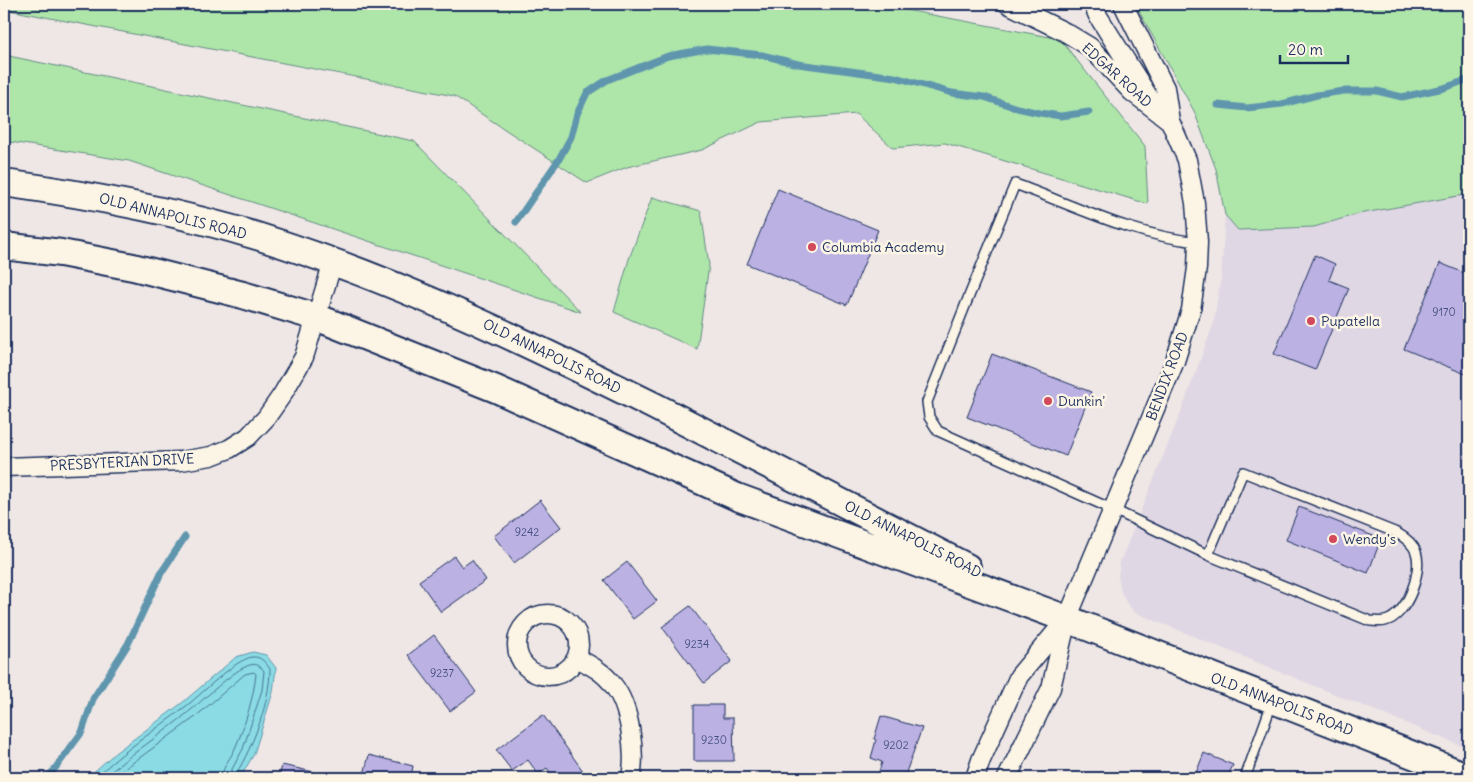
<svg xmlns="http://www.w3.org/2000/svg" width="1473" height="782" font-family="Delius,sans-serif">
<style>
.built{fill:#e0d7e4}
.green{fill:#aee6a9;stroke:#648a84}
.water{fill:#8adbe4;stroke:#5e96ae}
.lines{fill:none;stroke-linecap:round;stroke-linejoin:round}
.shore{stroke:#477494;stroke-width:1}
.stream{stroke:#5e96ae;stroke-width:7}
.building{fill:#bcb1e3;stroke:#1b2f5e}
.service-casing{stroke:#1b2f5e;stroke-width:12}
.minor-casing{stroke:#1b2f5e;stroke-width:21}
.secondary-casing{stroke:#1b2f5e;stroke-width:30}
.service{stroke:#fcf5e5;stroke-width:9}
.minor{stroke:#fcf5e5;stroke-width:18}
.secondary{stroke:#fcf5e5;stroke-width:26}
.poi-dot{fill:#d1495b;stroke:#fcf5e5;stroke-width:2}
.labels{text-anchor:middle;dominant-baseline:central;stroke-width:5;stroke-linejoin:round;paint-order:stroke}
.number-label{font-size:11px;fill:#43507f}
.street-label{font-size:14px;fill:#1b2f5e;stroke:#fcf5e5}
.poi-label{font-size:14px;fill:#1b2f5e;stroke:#fcf5e5;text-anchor:start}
</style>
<rect width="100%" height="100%" fill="#efe7e5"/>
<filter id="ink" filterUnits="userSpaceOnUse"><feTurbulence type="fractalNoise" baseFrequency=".02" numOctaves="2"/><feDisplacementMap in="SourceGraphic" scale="10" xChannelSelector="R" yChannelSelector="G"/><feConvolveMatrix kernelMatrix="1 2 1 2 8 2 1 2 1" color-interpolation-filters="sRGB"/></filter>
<g filter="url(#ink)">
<path class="built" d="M1135,4h334v745l-335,-137 -8,-10 -5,-10 -3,-16 2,-14 61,-150 32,-87 8,-47 4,-63 -9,-46 -22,-58z"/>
<path class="green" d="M4,4h870l186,35 85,107 3,58 -203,-61 -52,5 -37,-34 -95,8 -59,28 -75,17 -40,16 -133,-87 -450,-87z
M1135,4h334v190l-111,20 -44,13 -76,3 -13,-15 -9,-46 -22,-58z
M4,55l410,86 167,171 -452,-151 -125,-20z
M652,197l49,14 8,54 -12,84 -83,-37 15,-53z"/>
<path class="water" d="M253,652l13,3 10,13 -3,24 -19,62 -14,24h-153l28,-25 67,-50 54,-46z"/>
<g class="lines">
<path class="shore" d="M95,778c28,-27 59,-47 90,-71 16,-12 49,-47 67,-50 9,-1 14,6 18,12 0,33 -17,77 -34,105v4
M104,778c27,-25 59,-44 87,-68 12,-10 41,-38 54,-43 8,-4 13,-4 19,4l-2,19 -19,59 -12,22 -2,7
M115,778l12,-11 67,-49 51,-44 9,-2 2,2c-2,21 -11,52 -20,72 -4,11 -14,20 -14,32"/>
<path class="stream" d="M1218,105l29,3 35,-4 35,-9 27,-4h33l25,6 42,-9 25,-9
M516,222l43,-63 12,-22 6,-23 10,-21 20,-13 61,-24 39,-7 55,6 36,9 97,13 57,16 32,4 33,11 23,5 21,3 28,-4
M48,778l34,-46 11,-33 35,-55 33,-71 24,-36"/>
</g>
<path class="building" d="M778,189l100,41 -31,75 -100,-41z
M1315,255l20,9 -6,16 20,8 -34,82 -41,-16z
M1440,263l29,12v97l-1,3 -64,-26z
M992,354l99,38 -25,64 -99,-39z
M540,500l21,27 -47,36 -20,-27z
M1299,507l82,32 -13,34 -82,-33z
M454,556l8,11 10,-7 14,20 -45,32 -22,-31z
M627,562l30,39 -24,18 -29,-39z
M690,606l42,55 -28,22 -42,-56z
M434,635l42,57 -26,19 -42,-56z
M694,705h29v13h10l1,43h-40z
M543,715l40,56 -10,7h-19l-7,-10 -9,6 -10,-14 -16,11 -16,-21z
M881,716l41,12 -18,50h-27l5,-16 -11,-4 5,-18 -2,-1z
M1204,753l29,12 -6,13h-33z
M369,755l44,11 -2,11 4,1h-52z
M282,765l45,10v3h-48z"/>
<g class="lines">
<defs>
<path id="service" d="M1198,242c-64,-6 -123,-36 -183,-58l-48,117 -40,101 2,15 9,14 176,79 94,45
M1243,472l154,61c7,4 16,10 19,19 7,20 -9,64 -31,69 -4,1 -11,0 -15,0l-162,-66z
M1245,778l27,-75"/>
<path id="minor" d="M1008,4l57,28 25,15 42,45 38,29
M1093,4l5,12 52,83
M4,467l177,-6 30,-5 18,-7 19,-12 18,-19 16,-23 22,-38 29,-95
M517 645a31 31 0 1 1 62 0a31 31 0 1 1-62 0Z
M577,658c13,7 27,14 36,27 17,21 23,67 18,93
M975,778l6,-18 38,-84 46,-55
M1007,778l44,-90 16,-69 108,-258 16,-51 6,-42 1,-26 -3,-39 -8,-43 -17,-39 -5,-33 -42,-84"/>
<path id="secondary" d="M4,183c86,12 172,28 256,54 137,43 266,105 394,169 105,53 209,107 313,161
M4,246l57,7 72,14 110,28 73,22 180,72 241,108 330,122 402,158"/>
</defs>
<use href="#service" class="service-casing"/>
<use href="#minor" class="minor-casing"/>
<use href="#secondary" class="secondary-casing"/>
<use href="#service" class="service"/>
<use href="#minor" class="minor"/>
<use href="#secondary" class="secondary"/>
</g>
</g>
<g class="poi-dot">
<circle cx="812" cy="247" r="5"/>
<circle cx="1311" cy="321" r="5"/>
<circle cx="1048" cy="401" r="5"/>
<circle cx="1333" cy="539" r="5"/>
</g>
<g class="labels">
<g class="number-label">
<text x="1444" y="312">9170</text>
<text x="527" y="532">9242</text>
<text x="697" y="644">9234</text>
<text x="442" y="673">9237</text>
<text x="714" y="740">9230</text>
<text x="896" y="745">9202</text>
</g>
<g class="street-label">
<text transform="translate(1117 75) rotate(42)">EDGAR ROAD</text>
<text transform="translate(173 216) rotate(14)">OLD ANNAPOLIS ROAD</text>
<text transform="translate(552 356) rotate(26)">OLD ANNAPOLIS ROAD</text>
<text transform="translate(1167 376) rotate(-69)">BENDIX ROAD</text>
<text transform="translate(122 462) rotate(-3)">PRESBYTERIAN DRIVE</text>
<text transform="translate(913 539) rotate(27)">OLD ANNAPOLIS ROAD</text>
<text transform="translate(1282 704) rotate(21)">OLD ANNAPOLIS ROAD</text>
</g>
<g class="poi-label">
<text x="822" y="247">Columbia Academy</text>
<text x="1321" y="321">Pupatella</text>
<text x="1058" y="401">Dunkin'</text>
<text x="1343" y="539">Wendy's</text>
</g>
</g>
<rect width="1473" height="782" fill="none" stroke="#fcf5e5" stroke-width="20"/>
<rect x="10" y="10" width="1453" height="762" fill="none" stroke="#1b2f5e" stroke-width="2" filter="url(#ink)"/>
<path d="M1280 55v8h68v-8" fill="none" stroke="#1b2f5e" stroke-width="2.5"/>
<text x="1288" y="55" font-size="15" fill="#1b2f5e" stroke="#fcf5e5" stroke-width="4" paint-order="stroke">20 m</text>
</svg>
